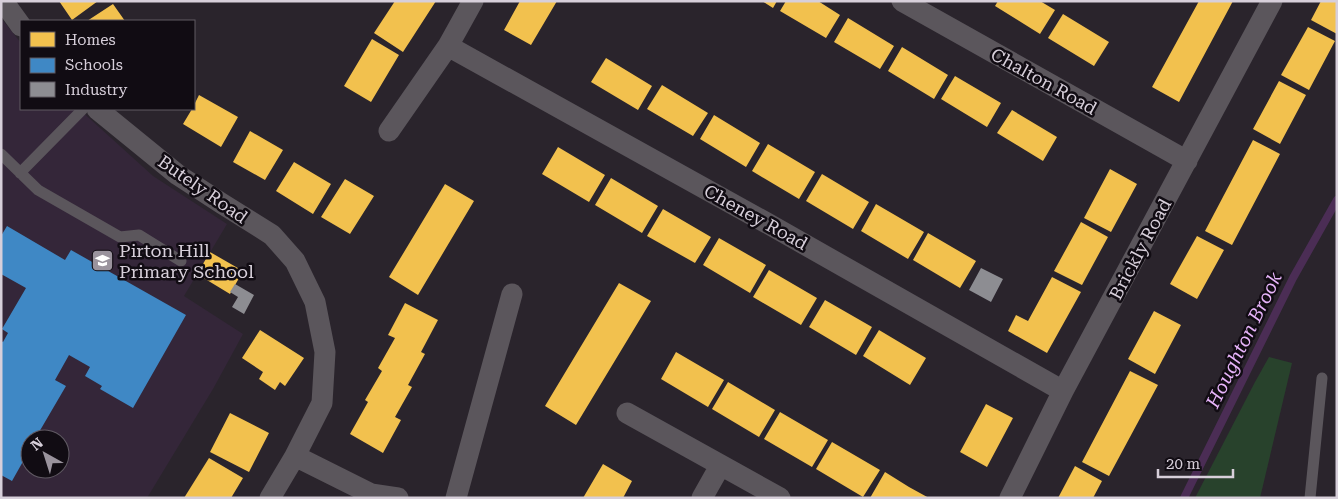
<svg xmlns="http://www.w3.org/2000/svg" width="1338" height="499" font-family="'Roboto Serif',serif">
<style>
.built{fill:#342639;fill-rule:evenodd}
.green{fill:#28422c}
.homes{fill:#f2c14e}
.schools{fill:#3f88c5}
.industry{fill:#8d8d92}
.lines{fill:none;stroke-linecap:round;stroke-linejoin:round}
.stream{stroke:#4b2d55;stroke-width:8}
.lane{stroke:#5b565c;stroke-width:11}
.street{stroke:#5b565c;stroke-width:21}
.labels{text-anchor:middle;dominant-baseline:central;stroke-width:5;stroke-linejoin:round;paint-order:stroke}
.street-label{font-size:18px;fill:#d7cfda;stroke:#110c13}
.poi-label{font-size:18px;fill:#d7cfda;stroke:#110c13;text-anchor:start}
.water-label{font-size:19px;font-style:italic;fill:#e7b4fa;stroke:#110c13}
</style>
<rect width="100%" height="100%" fill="#2a242c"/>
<path class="built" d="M1,18l20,25v66h58l74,67 74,48 -43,72 59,38 -30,55 -66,109h-146zM30,439h30v30h-30z"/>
<path class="green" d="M1269,357l23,6 -32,135h-65l60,-116z"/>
<path class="homes" d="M59,1h39l-26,19z
M395,1h41l-33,51 -29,-19z
M520,1h37l-26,44 -27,-15z
M762,1h15l-4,7z
M786,1h32l22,14 -14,23 -46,-27z
M998,1h42l15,9 -15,24 -45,-28z
M1199,1h34l-54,101 -27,-15z
M1321,1h16v33l-26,-14z
M113,4l12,17h-38z
M1063,14l46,28 -15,24 -46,-28z
M848,18l46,28 -14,23 -46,-27z
M1308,27l27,14 -26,49 -28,-15z
M372,39l27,16 -28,47 -27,-16z
M902,47l46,28 -14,24 -46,-28z
M606,58l46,28 -14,24 -47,-28z
M955,76l46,27 -14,24 -46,-28z
M1279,81l27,14 -26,49 -27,-15z
M662,85l46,28 -15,23 -46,-27z
M199,95l39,22 -17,30 -38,-23 9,-15h2v-4z
M1012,110l45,27 -14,24 -46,-28z
M714,115l46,28 -14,24 -46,-28z
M250,131l33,19 -18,30 -32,-18z
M1253,140l27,14 -48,91 -27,-14z
M768,144l47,28 -16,27 -47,-28z
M558,147l47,28 -16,27 -47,-28z
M294,162l37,22 -18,30 -37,-23z
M1110,169l27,15 -26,48 -27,-14z
M822,174l47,28 -16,27 -47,-28z
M611,178l47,28 -16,27 -47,-28z
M345,179l29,17 -24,38 -29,-17z
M445,184l29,17 -56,94 -29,-18z
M876,204l48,28 -16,27 -47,-28z
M663,209l48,28 -16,26 -48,-27z
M1081,222l27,15 -26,48 -28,-14z
M928,233l48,28 -16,27 -47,-28z
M1197,236l27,14 -27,49 -27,-15z
M719,238l47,27 -16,28 -47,-28z
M210,252l33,19 -13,23 -33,-20z
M769,270l48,28 -16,27 -48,-28z
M1052,277l29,15 -34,61 -39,-22 8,-16 12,6z
M619,283l32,18 -75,124 -31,-19z
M825,300l47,27 -16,28 -47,-28z
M405,303l33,17 -17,32 4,2 -17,31 4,2 -17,30 6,3 -18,33 -33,-19 18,-32 -3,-2 17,-29 -4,-3 17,-30 -7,-3z
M1154,311l27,14 -26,49 -27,-15z
M260,330l44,28 -19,28 -5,-4 -5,8 -16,-11 4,-7 -21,-14z
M879,330l47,28 -16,27 -47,-29z
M676,352l48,28 -16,27 -47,-28z
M1130,371l28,14 -49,91 -27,-14z
M728,382l47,28 -16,27 -47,-28z
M986,404l27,14 -26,49 -27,-15z
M780,412l48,28 -16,27 -48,-28z
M230,413l39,20 -20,39 -39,-20z
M832,442l48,28 -17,27 -47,-28z
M209,458l34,20 -12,20h-47z
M603,464l29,17 -9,17h-40z
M1075,466l27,15 -9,17h-35z
M885,472l24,15 20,11h-59z"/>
<path class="schools" d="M7,226l58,34 6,-10 115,65 -53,93 -33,-19 2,-3 -17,-10 5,-9 -21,-12 -14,25 11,6 -31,53h-5v10l-18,32 -11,-6v-134l2,1 5,-9 -6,-4 24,-41 -25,-14v-38z"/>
<path class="industry" d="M981,268l22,11 -12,23 -22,-12z
M235,284l19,11 -10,19 -12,-7 6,-10 -8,-5z"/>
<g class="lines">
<path class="stream" d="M1184,498l109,-220 44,-78"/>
<path class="lane" d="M1,154l37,36 82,47 19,-2 42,26
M20,173l63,-64
M1310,498l12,-120"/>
<path class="street" d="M3,1l18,25
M902,1l285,160
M448,46l317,176 298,169
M97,109l81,66 43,28 51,32 23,26 20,41 10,50 -3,51 -27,53 -25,42
M389,131l59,-85 25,-45
M627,413l153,85
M295,456l76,38 27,4
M456,498l56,-204
M702,498l18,-32
M1010,498l53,-107 209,-390"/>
</g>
<defs>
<symbol id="school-square" viewBox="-11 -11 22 22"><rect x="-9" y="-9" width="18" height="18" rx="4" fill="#9a939d" stroke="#110c13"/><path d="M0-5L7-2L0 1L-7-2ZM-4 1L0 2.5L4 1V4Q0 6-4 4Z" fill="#fff"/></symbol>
</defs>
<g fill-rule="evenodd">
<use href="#school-square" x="90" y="248" width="25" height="25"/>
</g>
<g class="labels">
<g class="street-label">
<text transform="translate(1044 81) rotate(29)">Chalton Road</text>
<text transform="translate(203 189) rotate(35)">Butely Road</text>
<text transform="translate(756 217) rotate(29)">Cheney Road</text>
<text transform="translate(1140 249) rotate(-62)">Brickly Road</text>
</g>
<g class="poi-label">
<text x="119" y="250">Pirton Hill<tspan x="119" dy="21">Primary School</tspan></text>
</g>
<g class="water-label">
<text transform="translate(1244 340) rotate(-64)">Houghton Brook</text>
</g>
</g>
<rect width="1338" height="499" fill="none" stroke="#d7cfda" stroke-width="5"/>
<rect x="20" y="20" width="175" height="90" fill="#110c13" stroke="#605a63"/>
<rect x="30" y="32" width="25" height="15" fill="#f2c14e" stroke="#605a63"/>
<text x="65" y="45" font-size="15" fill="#d7cfda">Homes</text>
<rect x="30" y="58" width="25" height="15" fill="#3f88c5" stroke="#605a63"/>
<text x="65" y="70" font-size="15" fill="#d7cfda">Schools</text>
<rect x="30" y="82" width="25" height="15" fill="#8d8d92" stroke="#605a63"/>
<text x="65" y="95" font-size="15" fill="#d7cfda">Industry</text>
<g transform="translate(45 454) rotate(321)"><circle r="24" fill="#110c13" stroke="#605a63"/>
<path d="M0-4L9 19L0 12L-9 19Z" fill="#9a939d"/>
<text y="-8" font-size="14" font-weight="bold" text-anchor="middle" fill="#d7cfda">N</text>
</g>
<path d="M1158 469v8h75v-8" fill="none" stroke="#d7cfda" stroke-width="2.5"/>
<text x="1166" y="469" font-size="15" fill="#d7cfda" stroke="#110c13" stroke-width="4" paint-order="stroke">20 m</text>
</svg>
